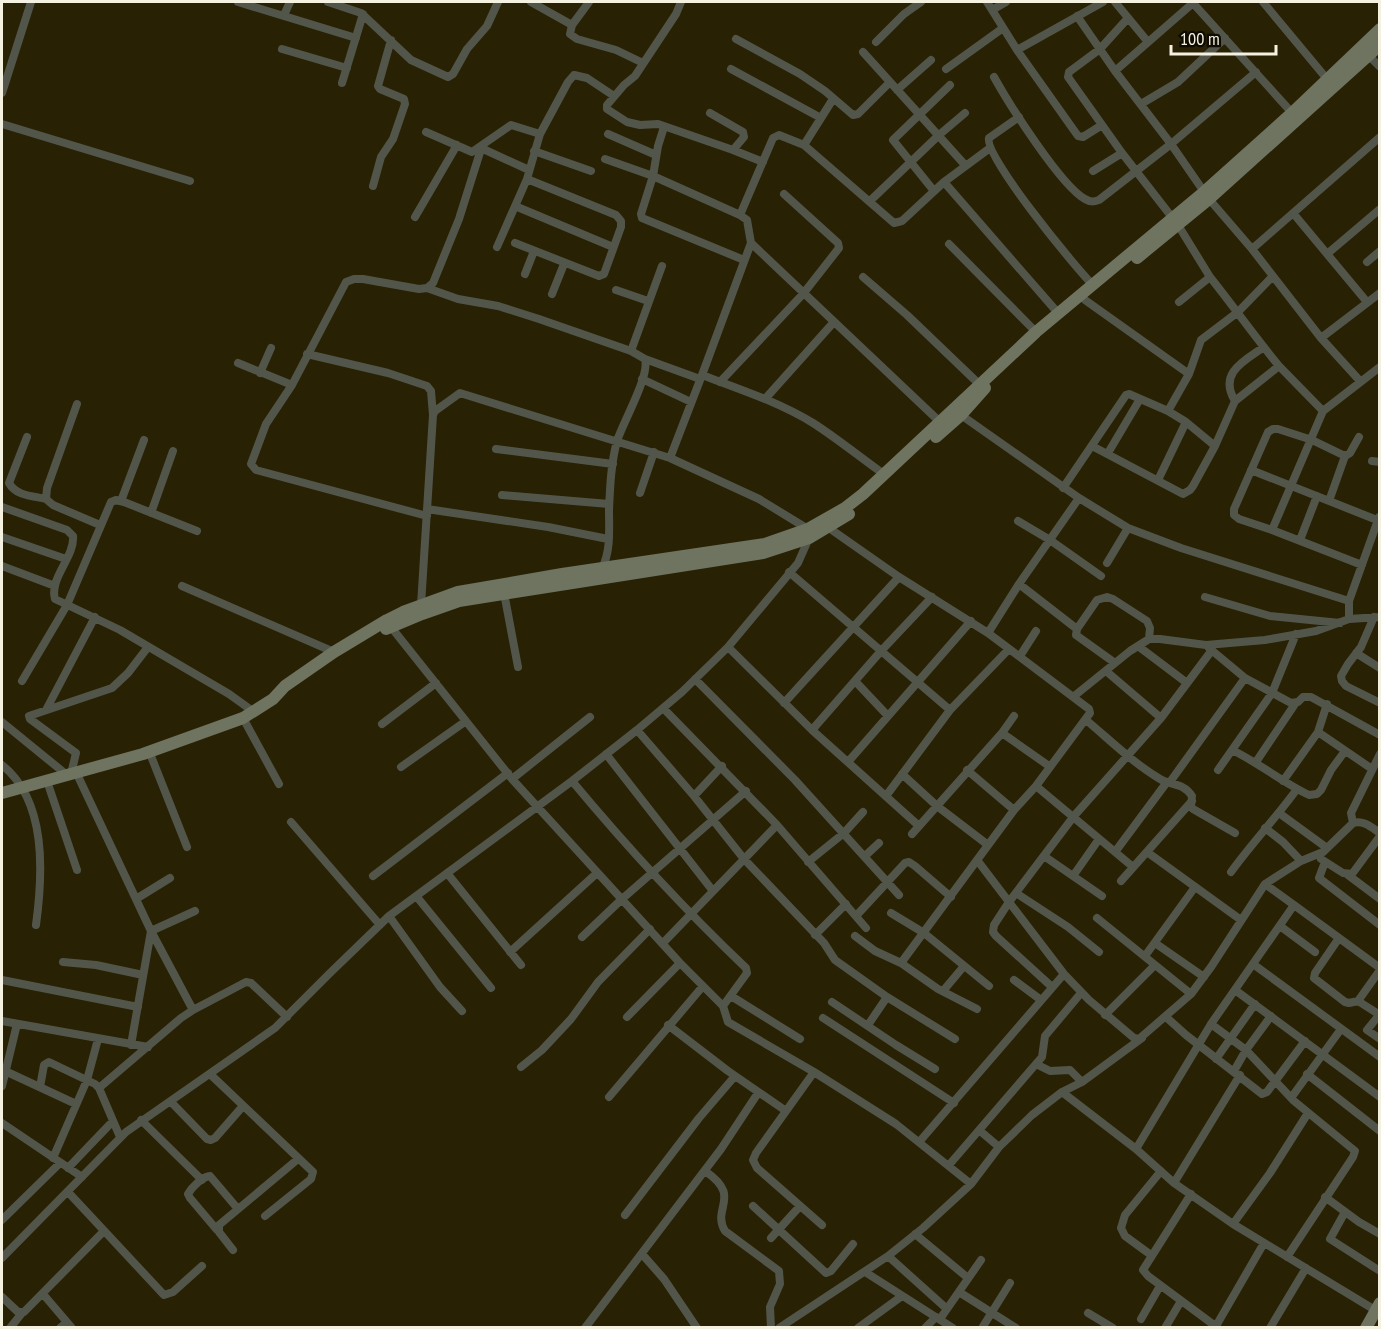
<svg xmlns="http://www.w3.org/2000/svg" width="1381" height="1329" font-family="'PT Sans Narrow',sans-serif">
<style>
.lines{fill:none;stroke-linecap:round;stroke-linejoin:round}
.street{stroke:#52564a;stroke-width:8}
.secondary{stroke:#6e7460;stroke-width:12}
</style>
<rect width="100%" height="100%" fill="#282104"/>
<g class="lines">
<path class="street" d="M238,2l118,36
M328,2l33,11 50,47 37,17 5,-3 14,-25 20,-23 11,-24
M531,2l41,23
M589,2l-17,23 -2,9 7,5 39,11 27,13
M681,2l-5,12 -41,62 -11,9 -17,20v4l20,13 13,3 18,-1 75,26 30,12
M987,2l30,48 61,86 5,1 19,-12
M1115,2l33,40
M1192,2l102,113
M1263,2l64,77
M992,10l14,-8
M284,15l6,-13
M1077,16l38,55
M1128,18l-28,31 -31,23 -1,5 54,76 56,72 32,52
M736,39l64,35 25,17 28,24 5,-1 32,-32
M876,42l28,-28 17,-12
M282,49l65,19
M1017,50l86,-48
M863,52l102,113
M1368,55l12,12
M731,69l90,49
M946,69l57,-41
M1256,72l-85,72 38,55 43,50 69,89 39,43
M994,77c15,27 67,109 91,122 5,3 8,3 14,1l72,-56 -56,-73 78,-68
M342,83l21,-69
M897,90l34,-30
M2,93l29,-91
M833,99l-29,46 90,78 8,-2 42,-39 46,-34
M1141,104l37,-22 47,-44
M710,113l33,19 1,5 -11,13
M1019,117l-30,21c-6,17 86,129 103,146
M2,124l188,57
M664,127l-6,19 -5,30 -12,38 1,4 102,42
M426,132l46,20 39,-27 29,9 -13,45 -30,68
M540,134l28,-52 6,-7 13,3 27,18
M608,134l48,21
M481,148l48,22
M534,151l57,20
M605,159l48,17 87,39 7,5 4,23 -49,132c37,14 77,27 111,48 25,16 48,35 72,52
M1093,171l29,-18
M944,182l114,131
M373,186l8,-29 12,-18 12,-35 -1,-5 -24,-10 -2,-3 13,-46
M934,191l-41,-51 57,-55
M871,200l68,-65 26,-22
M515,206l98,41
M1293,213l74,89
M740,215l33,-77 6,-3 25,10
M415,217l42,-72
M515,243l84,33 5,-2 17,-47v-6l-5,-6 -89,-36
M751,243l189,179
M949,244l87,88
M1252,249l128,-112
M1327,254l53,-45
M1367,262l13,-11
M525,274l9,-23
M863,277l44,38 72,69
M427,288l31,11 40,7 41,13 92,32 14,8c5,17 -22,63 -28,82 -6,22 -7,46 -8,69 0,19 2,41 -7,58
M616,290l32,11
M552,294l12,-30
M1085,300l104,74
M1179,302l31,-25c24,30 45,60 69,89
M1321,338l59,-45
M631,351l31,-85
M307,354l81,19 39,13 4,5 2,24
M645,359l55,20
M238,363l54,22
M260,373l11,-25
M642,379l49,23
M720,382l83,-88 36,-46 -1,-5 -54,-49
M765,399l68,-76
M1235,401c-17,-28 9,-40 29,-54
M77,404l-30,84 -1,11 7,6 47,20
M961,415l118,83 49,30 53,20 168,53
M27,437l-18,46c7,13 24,13 37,16
M1092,446l91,48 7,-4 3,-4 22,-40 20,-45 44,-35 44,45
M1215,446l-29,-24 -18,-11 21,-37 12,-34 37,-28 35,-36
M496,449l117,15
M1108,453l32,-54
M670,458l32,-83
M1372,461l8,1
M1251,470l126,50
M1158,480l28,-58
M1063,488l63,-93 3,-1 39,17
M640,493l14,-41
M502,495l107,9
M121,501l23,-61
M1329,501l16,-45
M2,507l65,23 6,6c2,21 -24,42 -18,63l65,31 109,64 25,18
M427,509l121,18 60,12
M151,513l22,-62
M427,516l-171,-46 -5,-6 15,-40 26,-39 54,-103 8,-3h9l56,10 8,-1 6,-5 26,-64 23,-73
M1018,521l32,19 51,36
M829,528l70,49 89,56 101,76 1,4 -54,73 -22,24 -113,153
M1272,530l-33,-11 -5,-4v-6l34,-77 5,-3h5l34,11 33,16 5,-3 9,-16
M2,537l64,22
M1300,540l17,-44
M1107,563l21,-35
M1362,565l-90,-35 51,-119 57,-44
M2,566l53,20
M789,572l161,138
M1019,584l58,45
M182,586l152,66
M504,593l14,74
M1205,597l65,19 70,7
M421,605l12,-190 2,-4 25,-18 210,65 89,41 49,30
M1374,617l-13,30 -13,17 -7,12 1,5 4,5 34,17
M1349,619v-18l30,-84
M391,627l121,152 168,184 43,43 5,16 86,50 82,52 75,60
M988,633l31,-49 60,-86
M1138,646l49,37
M728,647l84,83 107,96
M1209,648l36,30 46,25 7,-1 5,-5h8l69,38
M1356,653l24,15
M1020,656l16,-25
M1115,663l-39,-28 1,-6 20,-29 10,-3 6,2 34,22 3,7 -1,11
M1106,671l55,47
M695,679l100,101 104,115
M22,681l45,-76 44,-103 5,-2 8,2 73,29
M855,681l33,35
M1073,697l57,-46 19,-12h11l46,6 59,-5 51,-9 33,-12 31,-2
M784,703l115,-126
M46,710l49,-93
M243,718l36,66
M1086,720c24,20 47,43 74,59 12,7 24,4 32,17l-1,11 2,2 42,24
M2,722l65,53
M382,724l54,-41
M637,730l57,66
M812,730l69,-79 51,-54
M1318,732l54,37
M1002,733l12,-17
M1232,750c27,13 50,32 77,45l8,-1 4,-4 10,-20 14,-19
M149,751l38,96
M606,754l107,137
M848,762l123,-141
M1256,762l39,-58
M2,765c45,36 41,108 34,160
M722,766l-28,30 50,63 80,84 11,17 52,37 68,42
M401,767l65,-46
M967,770l47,40
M1218,770l54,-77 24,-59
M76,772l75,159 42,79
M71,774l5,-21 -46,-34 -1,-3 83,-28 16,-15 20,-26
M902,774l35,32 51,39
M512,779l78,-62
M47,781l30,89
M572,781c55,66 112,128 174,187l1,5 -24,33
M1283,781l35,-49 9,-28
M1170,782l75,-104
M1036,786l97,81
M886,796l64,-86 59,-61
M1279,813l48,35
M291,822l89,103
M1353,823l-2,-10 29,-59
M777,825l89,103
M1265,828l18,14 18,19 22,-9 30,-29c11,-3 18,4 27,10
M912,834l90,-101 47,33
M1115,852l52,-70
M1147,852l94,68
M865,856l14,-13
M1044,856l58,40
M1321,859l22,14 9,1 28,-38
M977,860l87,114 25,26 45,38 5,1 52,-45 20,-27 54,-83 36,-23
M808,862l36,-29 19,-21
M1325,862l-6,16 61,47
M1231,872c21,-29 45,-54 66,-83
M447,873l74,92
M1348,875l32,24
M373,876l135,-103
M1073,876l26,-37
M1121,881l71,-80
M1265,884l29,21
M1016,893l52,34 31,25
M417,897l74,91
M136,899l34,-21
M891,913l33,20 65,53
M389,916l51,71 22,24
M856,916l49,-53 4,-1 6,4 36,31
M1097,918l94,76
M1280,926l35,26
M815,935l31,-31
M855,936l20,15 26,12 37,26 39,20
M582,937l40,-38 124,-108
M1339,938l-24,35 -1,5 31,24 4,1 9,-2
M663,943l114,-118 -114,-117
M1155,943l49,34
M510,952l87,-79
M1145,956l50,-69
M63,962l33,3 47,10
M1253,964l127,93
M1380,970l-22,31 22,14
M2,980l136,27
M1014,980l27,20
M1052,987l-56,-51 -3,-4 1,-7 15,-23 65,-86 87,-98 51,-68
M1235,990l145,107
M943,991l21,-25
M731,996l69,43
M832,1002l64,43 39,24
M1380,1014l-13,16 13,9
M1105,1015l50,-50
M627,1017l53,-54
M1166,1017l20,18 76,59 5,-2 38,-51
M823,1018l131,85
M2,1021l146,26
M1211,1024l35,26 48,51 61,50 -2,6 -66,100
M668,1025l60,46 58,40
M868,1025l19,-28
M131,1045l20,-114 44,-20
M1216,1059l39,-55
M1036,1064l14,7 20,-1 12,12
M521,1067l21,-17 29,-31 27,-37 52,-53
M5,1071l71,33
M1234,1071l12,-21 25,-34
M814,1072l-58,81 -3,7 4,8 65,57
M1307,1074l73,57
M211,1075l102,97 -2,7 -46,37
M2,1086l15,-62
M40,1087l4,-22 5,-3 46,22 4,4 21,49
M99,1088l82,-70 12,-8 53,-28 5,1 36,34
M1062,1092l74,57 38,34 59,41 142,86
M609,1097l94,-111
M1291,1098l50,-69
M171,1102l36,37 4,1 4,-2 28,-32
M141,1120l61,60
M2,1123l80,54
M979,1130l20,17
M920,1141l144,-167
M1136,1149l75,-125 83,-119 86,63
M53,1158l34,-78 11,-41
M949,1165l93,-108 3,-21 36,-43
M68,1168l45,-47
M705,1171c38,26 6,37 20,60l54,40 1,13 -10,23 1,21
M1174,1183l66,-108
M68,1192l96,103 9,-3 29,-26
M1191,1194l-48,76 5,6 70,52
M1325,1197l34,25 21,12
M753,1206l73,67 5,-2 22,-27
M1345,1212l-15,27 50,32
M625,1215l74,-97 36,-42
M2,1220l58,-57
M1233,1224l37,-51 38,-60
M217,1230l-27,-32 -2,-4c4,-7 14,-17 22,-18l28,33
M915,1234l53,44
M771,1238l29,-32
M233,1250l-14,-18v-7l79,-66
M642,1254l22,25 33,49
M1151,1255l-26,-19 -4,-8 4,-13 36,-44
M888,1256l59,53
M2,1258l124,-126 149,-104 55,-55 59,-57 183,-135 65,-51 45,-38 46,-45 70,-84 11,-25
M865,1272l88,56
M959,1292l57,36
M43,1294l29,34
M2,1297l16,15h6l80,-81
M1088,1313l25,15
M940,1319l41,-59
M1141,1319l19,-33
M1216,1326l48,-83
M10,1328l12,-15
M60,1328l7,-6
M585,1328l136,-179 37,-56
M779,1328l109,-72 35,-28 48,-44 28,-37 33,-32 30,-23 20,-10 60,-44
M858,1328l44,-32
M925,1328l11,-11
M982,1328l28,-45
M1165,1328l16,-27
M1270,1328l36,-60"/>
<path class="secondary" d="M1137,258l72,-59 171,-154
M936,437l25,-22 24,-27
M386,629l36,-15 37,-13 304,-48 46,-15 40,-24
M2,793l141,-39 100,-36 30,-19 12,-13 49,-34 53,-32 16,-8 55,-20 104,-18 203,-30 43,-15 37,-21 18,-14 173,-162 168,-140 88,-79 88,-84
M1366,1328l14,-25"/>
</g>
<rect width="1381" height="1329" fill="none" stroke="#f5f1e0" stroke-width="6"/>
<path d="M1171 45v9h105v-9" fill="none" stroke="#f5f1e0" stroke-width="3"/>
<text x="1180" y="45" font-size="18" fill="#f5f1e0" stroke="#0e0b02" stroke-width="4.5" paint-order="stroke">100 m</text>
</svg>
